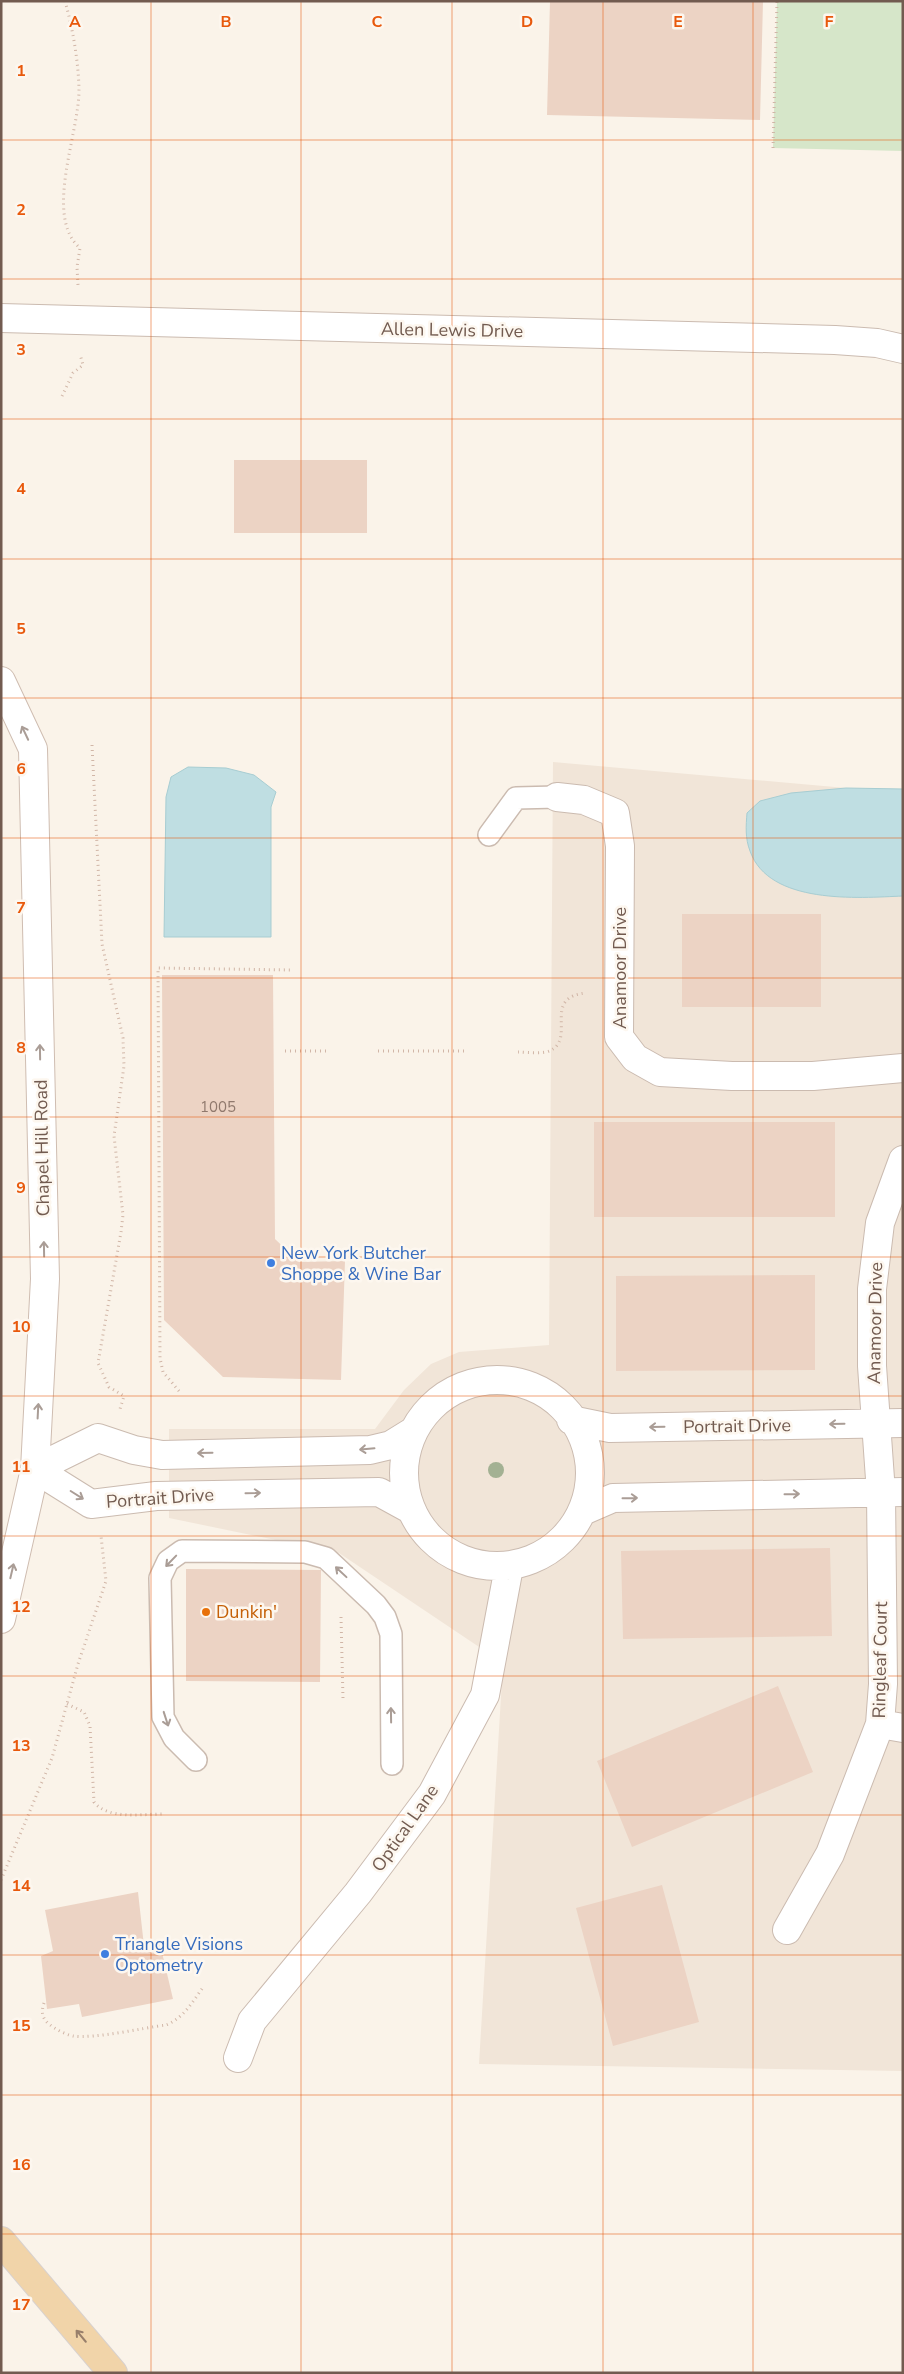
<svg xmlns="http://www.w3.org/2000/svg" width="904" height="2374" font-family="'Nunito Sans',sans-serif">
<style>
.residential{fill:#f1e5d8}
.green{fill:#d6e6c9}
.water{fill:#bfdee2;stroke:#a7cdd2}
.building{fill:#ecd3c4}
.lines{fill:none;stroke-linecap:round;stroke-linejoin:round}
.service-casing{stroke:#cbbbb0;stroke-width:24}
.minor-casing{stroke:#cbbbb0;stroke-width:30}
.secondary-casing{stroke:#cfbdb1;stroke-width:30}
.primary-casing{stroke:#d8d1ce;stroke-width:30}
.path{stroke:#d1b6a7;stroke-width:3;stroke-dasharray:1 4;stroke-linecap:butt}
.service{stroke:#fff;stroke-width:21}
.minor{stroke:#fff;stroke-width:28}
.secondary{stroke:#fff;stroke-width:28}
.primary{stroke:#f1d4a9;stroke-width:28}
.tree{fill:#a3b193}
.oneway{stroke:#aa9d96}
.oneway2{stroke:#987f6b}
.grid{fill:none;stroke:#e8590c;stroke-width:1;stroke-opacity:0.55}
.shop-dot{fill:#3f7fe0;stroke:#fdf7ef;stroke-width:2}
.food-dot{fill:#e8710a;stroke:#fdf7ef;stroke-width:2}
.labels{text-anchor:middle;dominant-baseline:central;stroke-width:5;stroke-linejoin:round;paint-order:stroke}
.number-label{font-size:15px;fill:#90796d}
.street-label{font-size:18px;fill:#725b50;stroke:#fdf7ef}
.shop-label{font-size:18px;fill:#366cbe;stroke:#fdf7ef;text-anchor:start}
.food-label{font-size:18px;fill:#c56008;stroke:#fdf7ef;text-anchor:start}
.grid-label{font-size:16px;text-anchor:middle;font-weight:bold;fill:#e8590c;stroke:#fdf7ef;stroke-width:5;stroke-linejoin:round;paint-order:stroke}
</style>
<rect width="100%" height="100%" fill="#faf3e9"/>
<path class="residential" d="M553,762l293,26 57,1v1282l-424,-7 24,-401 -164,-110 -170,-35v-89h206l29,-39 27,-26 28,-12 90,-7z"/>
<path class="green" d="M777,1h126v150l-130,-3z"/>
<path class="water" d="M188,767l38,1 28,7 22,17 -5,15v130h-107l2,-140 5,-20z
M846,788l57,1v107c-45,2 -134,9 -153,-45 -5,-13 -4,-25 -3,-38l13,-12 31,-8z"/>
<path class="building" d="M550,1h213l-3,119 -213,-5z
M234,460h133v73h-133z
M682,914h139v93h-139z
M162,975h111l2,264 24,23 46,-1 -4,119 -118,-3 -59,-57z
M594,1122h241v95h-241z
M815,1275v95l-199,1v-95z
M830,1548l2,88 -209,3 -2,-88z
M186,1569l135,1 -1,112 -134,-1z
M778,1686l35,86 -181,75 -35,-86z
M662,1885l37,137 -86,24 -37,-138z
M138,1892l6,54 16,-2 13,55 -91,18 -3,-13 -32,5 -6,-53 12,-5 -8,-41z"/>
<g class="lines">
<defs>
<path id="service" d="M489,835l27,-37 41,-1
M196,1760l-22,-22 -11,-21 -3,-139 8,-17 14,-10 123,1 21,6 50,47 9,12 6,17 1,130"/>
<path id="minor" d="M1,318l834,22 42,3 26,6
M557,797l27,3 31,13 5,33 -1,191 16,21 25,14 72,4h81l90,-8
M404 1473a93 93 0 1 1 186 0a93 93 0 1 1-186 0Z
M571,1420l39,8 293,-5
M35,1469l63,-31 36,12 28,5 208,-5 21,-5 21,-13
M35,1469l56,35 65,-8 223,-4 31,17
M583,1511l30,-13 290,-6
M880,1724l23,4
M787,1930l43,-76 50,-130 3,-40 -2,-191 -9,-127v-77l8,-66 23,-63
M238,2058l14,-37 106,-128 74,-99 53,-99 24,-128"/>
<path id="secondary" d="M1,681l32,68 12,530 -10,190 -34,150"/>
<path id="primary" d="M1,2241l112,132"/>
</defs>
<use href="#service" class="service-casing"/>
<use href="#minor" class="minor-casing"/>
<use href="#secondary" class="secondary-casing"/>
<use href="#primary" class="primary-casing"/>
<path class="path" d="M65,1c8,29 13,58 14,87 1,44 -36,128 1,160l-3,19 1,18
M773,148l4,-147
M62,396l11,-23 10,-8 -3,-11
M92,745l10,199 21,94 1,28 -10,70 9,79 -2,17 -23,131 11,24 15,9 -4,13
M285,1051h45
M378,1051h90
M518,1052c10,0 27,3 35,-3 21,-14 -10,-52 33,-56
M179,1391l-16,-19 -3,-14 -2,-390 135,2
M341,1617l2,82
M67,1704l17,8 6,14 4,76c14,18 48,12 69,12
M1,1880l51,-122 26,-94 28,-83 -5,-45
M44,2003c-3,9 -2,15 5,21 6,5 15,10 24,12 22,3 69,-8 93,-11 18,-7 27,-24 38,-39"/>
<use href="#service" class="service"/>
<use href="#minor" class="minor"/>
<use href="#secondary" class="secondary"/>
<use href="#primary" class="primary"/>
</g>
<circle class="tree" cx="496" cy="1470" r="8"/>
<defs><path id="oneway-shaft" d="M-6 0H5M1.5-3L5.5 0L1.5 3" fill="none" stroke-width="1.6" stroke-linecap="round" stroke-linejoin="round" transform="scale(1.25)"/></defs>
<g class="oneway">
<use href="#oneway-shaft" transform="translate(25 733) rotate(-115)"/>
<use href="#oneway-shaft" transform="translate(40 1052) rotate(-91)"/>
<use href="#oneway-shaft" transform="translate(44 1249) rotate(-91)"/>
<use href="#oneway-shaft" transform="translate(38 1411) rotate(-87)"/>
<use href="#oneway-shaft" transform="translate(837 1424) rotate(179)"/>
<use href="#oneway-shaft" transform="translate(657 1427) rotate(179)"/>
<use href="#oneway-shaft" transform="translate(367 1449) rotate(175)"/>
<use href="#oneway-shaft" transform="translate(205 1453) rotate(179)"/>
<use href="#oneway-shaft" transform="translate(253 1493) rotate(-1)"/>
<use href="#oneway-shaft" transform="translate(792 1494) rotate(-1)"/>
<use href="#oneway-shaft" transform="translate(77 1495) rotate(32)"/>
<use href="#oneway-shaft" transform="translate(630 1498) rotate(-1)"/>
<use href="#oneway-shaft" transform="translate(171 1561) rotate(134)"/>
<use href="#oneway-shaft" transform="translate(12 1571) rotate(-77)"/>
<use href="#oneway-shaft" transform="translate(341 1572) rotate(-137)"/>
<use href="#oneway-shaft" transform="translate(391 1715) rotate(-91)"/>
<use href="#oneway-shaft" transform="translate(166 1719) rotate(72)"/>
</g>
<use class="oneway2" href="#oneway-shaft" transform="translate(81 2336) rotate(-130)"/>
<path class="grid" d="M151,1v2372M301,1v2372M452,1v2372M603,1v2372M753,1v2372M1,140h902M1,279h902M1,419h902M1,559h902M1,698h902M1,838h902M1,978h902M1,1117h902M1,1257h902M1,1396h902M1,1536h902M1,1676h902M1,1815h902M1,1955h902M1,2095h902M1,2234h902"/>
<g class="shop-dot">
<circle cx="271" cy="1263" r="5"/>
<circle cx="105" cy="1954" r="5"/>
</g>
<circle class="food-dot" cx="206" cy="1612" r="5"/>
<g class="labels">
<g class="number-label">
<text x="218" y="1107">1005</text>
</g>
<g class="street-label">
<text transform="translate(452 330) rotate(1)">Allen Lewis Drive</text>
<text transform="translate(620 968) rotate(-90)">Anamoor Drive</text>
<text transform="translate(42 1148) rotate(-91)">Chapel Hill Road</text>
<text transform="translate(875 1323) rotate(-89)">Anamoor Drive</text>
<text transform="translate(737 1426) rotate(-1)">Portrait Drive</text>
<text transform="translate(160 1498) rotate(-4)">Portrait Drive</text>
<text transform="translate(880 1660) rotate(-89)">Ringleaf Court</text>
<text transform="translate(405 1828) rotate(-55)">Optical Lane</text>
</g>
<g class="shop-label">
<text x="281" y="1253">New York Butcher<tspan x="281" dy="21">Shoppe &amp; Wine Bar</tspan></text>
<text x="115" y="1944">Triangle Visions<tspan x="115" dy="21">Optometry</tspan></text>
</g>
<g class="food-label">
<text x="216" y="1612">Dunkin'</text>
</g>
</g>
<g class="grid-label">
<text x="75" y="27">A</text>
<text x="226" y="27">B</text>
<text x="377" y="27">C</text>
<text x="527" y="27">D</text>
<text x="678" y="27">E</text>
<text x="829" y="27">F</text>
<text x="21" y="76">1</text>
<text x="21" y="215">2</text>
<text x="21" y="355">3</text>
<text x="21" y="494">4</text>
<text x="21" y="634">5</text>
<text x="21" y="774">6</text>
<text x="21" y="913">7</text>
<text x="21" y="1053">8</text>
<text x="21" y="1193">9</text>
<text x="21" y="1332">10</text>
<text x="21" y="1472">11</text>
<text x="21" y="1612">12</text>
<text x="21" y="1751">13</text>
<text x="21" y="1891">14</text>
<text x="21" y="2031">15</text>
<text x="21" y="2170">16</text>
<text x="21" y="2310">17</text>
</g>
<rect width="904" height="2374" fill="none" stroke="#725b50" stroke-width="5"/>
</svg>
